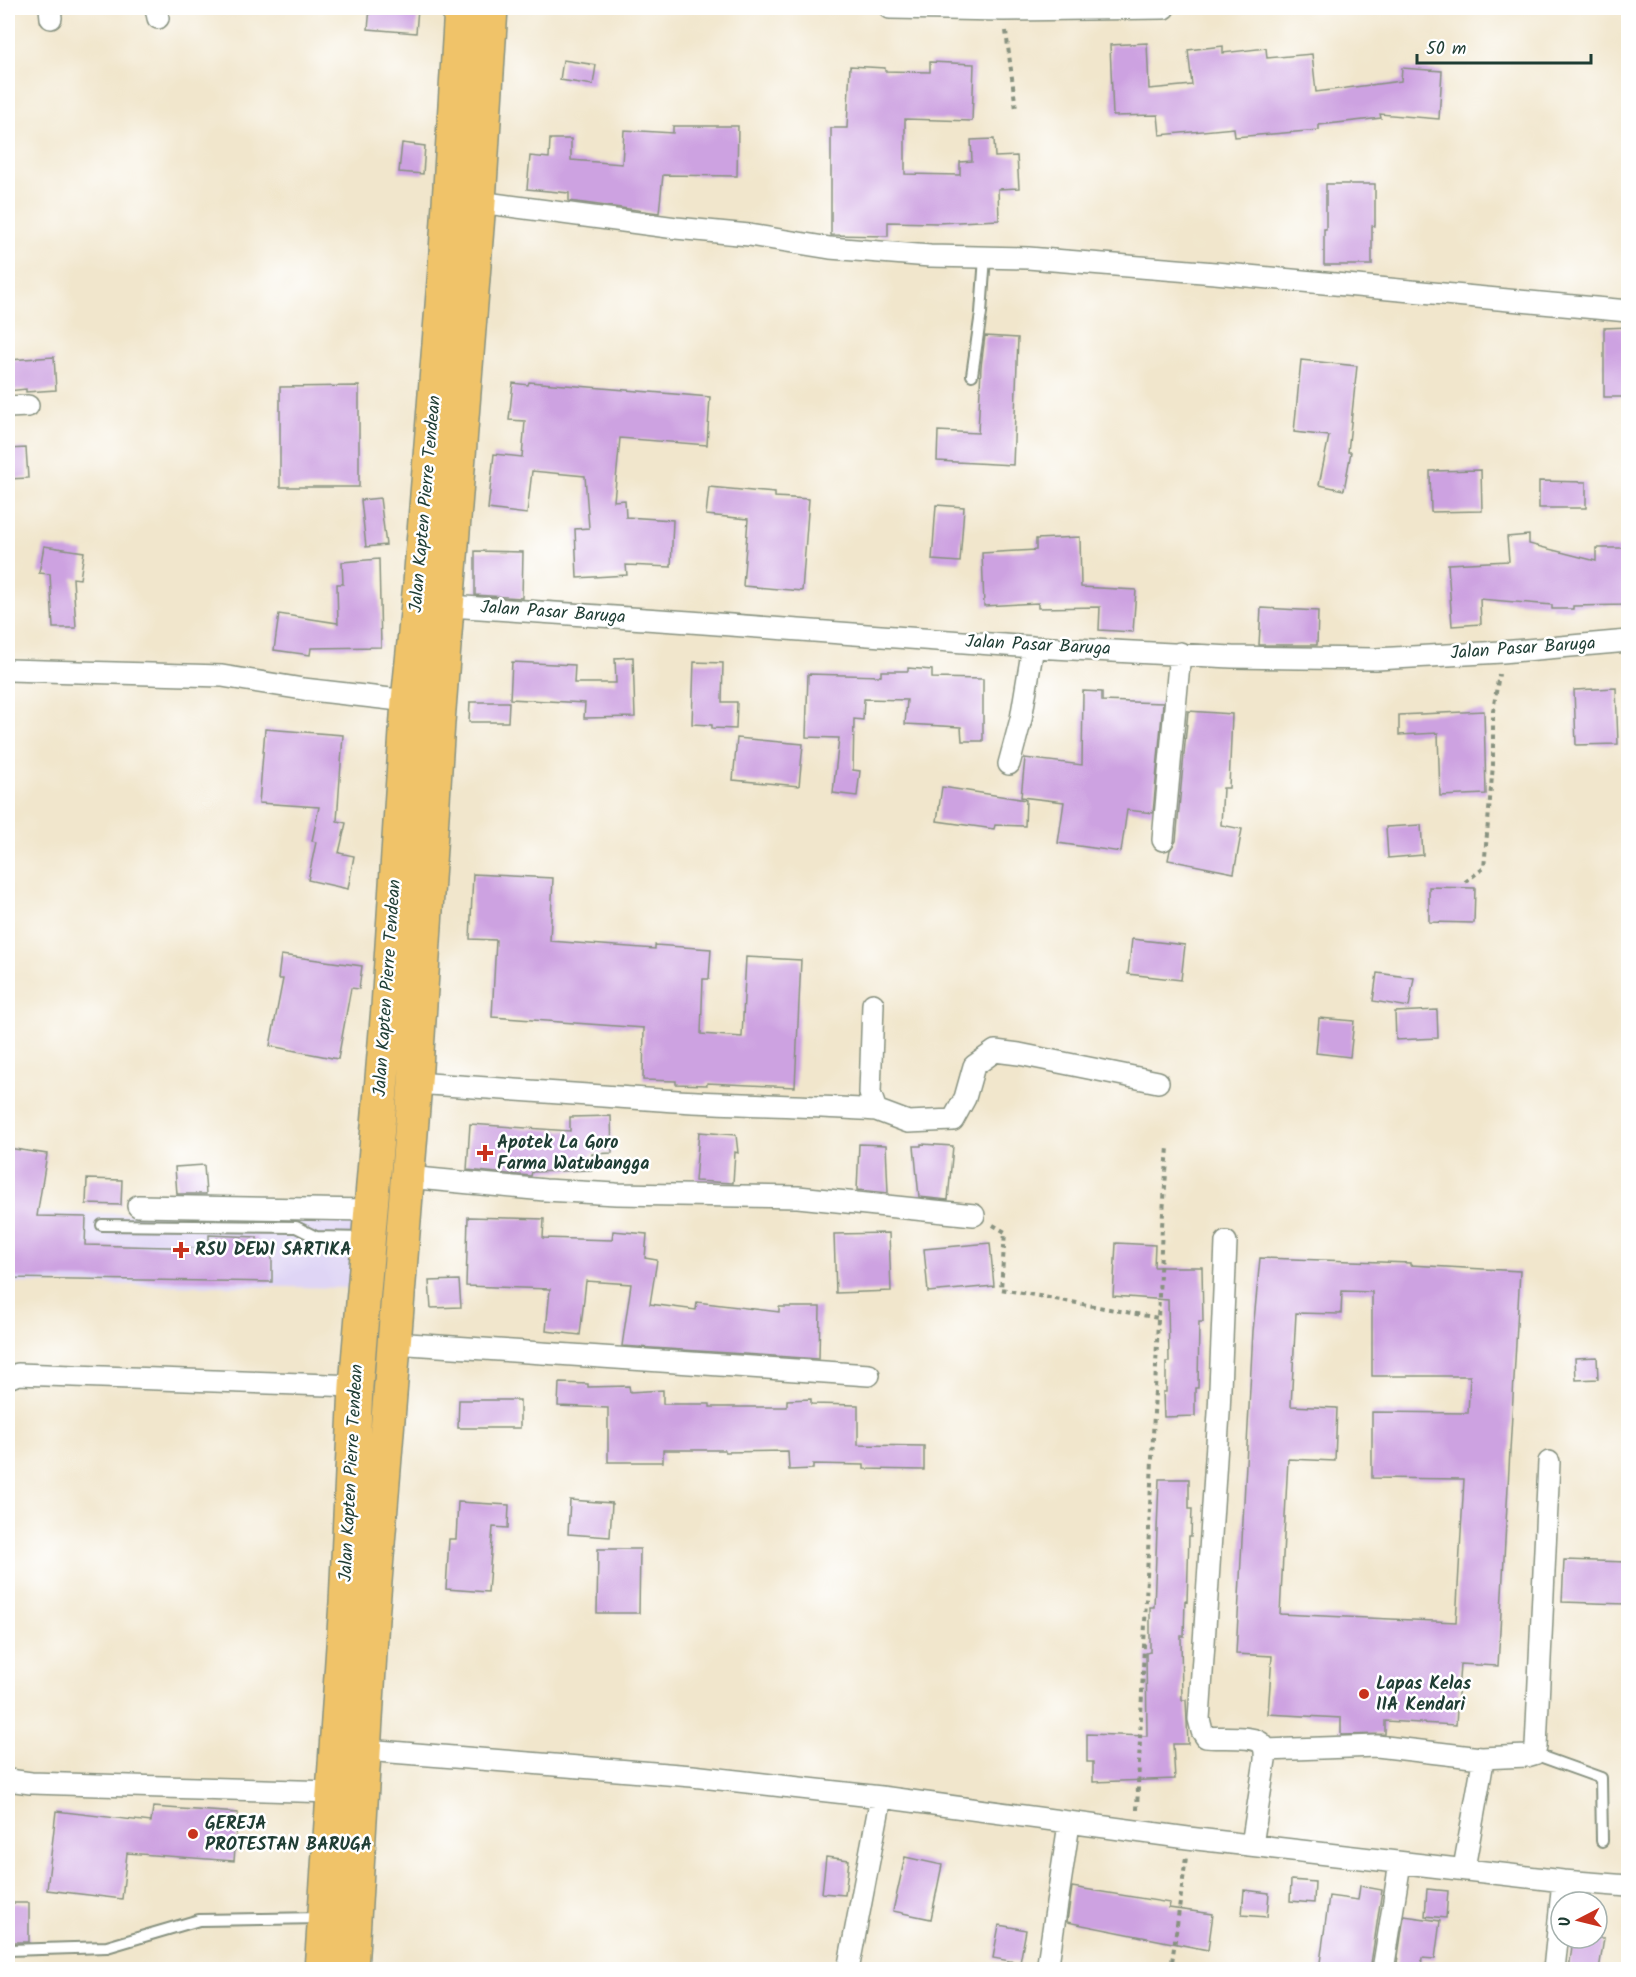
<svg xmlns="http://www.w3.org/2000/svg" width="1636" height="1977" font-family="Kalam,sans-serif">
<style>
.built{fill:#dfd5f5}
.building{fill:#cda2e1;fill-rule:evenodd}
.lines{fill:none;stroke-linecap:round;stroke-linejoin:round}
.lane-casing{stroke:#889280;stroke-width:14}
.street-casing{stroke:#889280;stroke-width:24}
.highway-casing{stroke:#889280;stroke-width:36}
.path{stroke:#889280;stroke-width:4;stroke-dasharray:4.5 4.5;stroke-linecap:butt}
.lane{stroke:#fff;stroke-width:10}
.street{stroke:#fff;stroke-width:21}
.highway{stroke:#f0c369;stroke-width:33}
.poi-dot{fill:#c8321e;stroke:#fff;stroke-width:2}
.labels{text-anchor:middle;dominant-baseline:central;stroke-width:5;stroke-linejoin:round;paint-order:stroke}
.street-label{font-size:18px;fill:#1f3d34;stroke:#fff}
.poi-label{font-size:18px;font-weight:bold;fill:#1f3d34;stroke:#fff;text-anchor:start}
</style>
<rect width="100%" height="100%" fill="#fff"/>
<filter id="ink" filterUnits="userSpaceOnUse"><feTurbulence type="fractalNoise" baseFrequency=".0167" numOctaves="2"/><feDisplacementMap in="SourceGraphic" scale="12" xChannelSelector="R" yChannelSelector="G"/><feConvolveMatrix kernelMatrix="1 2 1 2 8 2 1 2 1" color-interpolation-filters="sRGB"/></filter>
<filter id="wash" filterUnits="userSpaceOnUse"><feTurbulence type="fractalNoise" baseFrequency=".008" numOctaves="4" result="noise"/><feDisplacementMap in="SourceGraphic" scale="24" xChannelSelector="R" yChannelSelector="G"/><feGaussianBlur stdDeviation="1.35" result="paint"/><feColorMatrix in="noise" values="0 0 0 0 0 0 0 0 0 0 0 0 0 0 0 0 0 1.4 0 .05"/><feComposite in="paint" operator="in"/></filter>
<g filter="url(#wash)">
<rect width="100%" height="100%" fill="#f1e6cc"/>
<path class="built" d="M8,1212l349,5 -5,71 -344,-5z"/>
<g id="blocks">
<path class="building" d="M370,8h48l-2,25 -48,-4z
M1147,43l2,46 43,-4 -4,-35 35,-4v7l43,-5 1,10 45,-4 4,38 85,-11 1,-13 40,3 -3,48 -59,-5 1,4 -62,7v5l-84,7 -1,-9 -74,7 -2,-20 -45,1 -3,-71z
M563,60l33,5 -3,20 -33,-5z
M930,62l44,2 -2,57 -67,-2v55l55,1v-13l12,-1 -1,-21 23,-1 1,18 22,-1 2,32 -21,1 1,31 -61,3 -50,-1v14l-57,-1v-107h16l3,-62 35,2v3l45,1z
M673,126h65l-1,50 -74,-1 -4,38 -90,-12v-8l-42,-4 3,-33 19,2 1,-19h21v21l51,4 2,-34 49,3z
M402,143l23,3 -2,28 -24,-2z
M1326,184h49v42h-3v39h-48v-36h2z
M1629,327v70h-25v-69z
M985,336l33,2 -5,127 -76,-4 1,-30 40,2 3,-66z
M54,357l2,33 -30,2v-3l-18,2v-31z
M1301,360l56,6 -9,86h3l-7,38 -25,-5 10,-49 -35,-4z
M529,382l181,15 -3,48 -87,-7 -6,63 11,-1 1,17 47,3 -2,47 -45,-2 1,10 -50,3 -2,-49 14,-1 -4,-52 -53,-5 -5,43 -39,-5 6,-55 28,3 3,-36 -16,-1 4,-37 15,2z
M359,386v101h-79v-100z
M26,448l2,30 -20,1v-30z
M1481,470l1,41 -51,1 -1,-41z
M1539,481l47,1v26h-47z
M709,487l66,6v4l34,2 -7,92 -59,-5 5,-67 -42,-4z
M380,498l6,47 -20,2 -5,-47z
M936,505l28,2 -4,55 -28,-2z
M1529,535v9l67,17v-13h30l1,57 -54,1v3h-21v-4l-72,-6 1,25 -29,2 -4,-62 61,-3 -2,-24z
M1080,537l1,50 55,3 -3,42 -34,-2 1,-23 -62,1v-5l-54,3 -2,-53 54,-3v-11z
M44,546l40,6 -4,27 -7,-1 3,50h-23l-3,-54 -11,-1z
M475,551l48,1 -1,46 -47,-3z
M379,559l2,88 -70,1 -1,7 -36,-5 5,-36 59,9 -1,-39h6l-1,-22z
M1261,608l57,3 -1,34h-58z
M633,657l2,60 -51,1 1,-15 -75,-4 2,-37 63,3 -1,18h42l-1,-25z
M694,662l29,1 -1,39h15l-1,27 -24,-1v-3l-20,-1z
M908,668l24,2v8l51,1v62h-21l-1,-14 -56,-3 2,-24 -43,-1 -1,21 -9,-1 -1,51 7,1 -3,25 -24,-3 6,-55 -33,-1 2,-63 73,2v-5h27z
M1616,688l2,56 -42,1 -2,-55z
M1083,691l19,1v9l61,2 -10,110 -26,-3 -6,42 -63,-9 6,-41 -43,-5 4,-39 57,7z
M470,702h39l-1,20h-39z
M1188,711l44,3 -3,74h-6l-2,37 21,4 -8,44 -66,-13 2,-10 6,-9z
M1484,711l2,83 -46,2 -2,-63 -39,2v-20z
M265,729l78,6 -6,86 9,2 -7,30 15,3 -6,33 -40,-9 8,-38 -4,-1 7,-34 -60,-4z
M737,738l66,6 -4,42 -66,-6z
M942,787l84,13 -1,26 -30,-1 -1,4 -57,-8z
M1421,825l2,30 -35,3 -2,-31z
M473,874l80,4 -3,63 105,8v-4l56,4 -2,30h-6l-2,55 41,3 4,-80 55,3 -6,127 -88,-4v2l-31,-1v-3l-33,-1 1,-52 -152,-11 4,-77 -26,-1z
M1429,887l46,1 -1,35 -45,-1z
M1132,939l53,6 -4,35 -53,-6z
M281,955l81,11 -3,23 -8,-1 -13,71 -68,-13 13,-67h-5z
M1377,973l37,5 -5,29 -36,-6z
M1437,1010l1,28 -42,2 -1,-28z
M1319,1018l35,3 -4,36 -34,-4z
M611,1116l1,37 -20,1v16l-60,2 -1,4 -64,-6 3,-46 100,7v-14z
M699,1132l37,3 2,18 -3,-1 -2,31 -38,-2z
M859,1144l27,1 2,48 -31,-3z
M921,1144l32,2 -5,54 -29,-3 -5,-51h7z
M8,1148l39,6 -10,62 49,1 -1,28 124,3v-13l48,2v10l15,1v34l-264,-4z
M204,1165l2,29h-29l-2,-27z
M87,1179l35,1 -1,25 -35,-1z
M468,1217l76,2 -1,19 69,2 1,-9 34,3 -2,24 12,2 -7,44 46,6 1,-8 82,10v-5h41l-1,52 -197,-13 9,-62 -45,-3 -6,54 -34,-4 4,-42 -84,-3z
M889,1233l2,58 -55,2 -2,-59z
M990,1243l4,43 -66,6 -4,-43z
M1116,1243l39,2 -1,22h48l1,55h-4l-1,66h-3v28l-31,1 -1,-25h3v-30h3l-1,-62 -55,-4z
M1260,1258l150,5v2l110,6 -22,395 -38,-2 -4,61 -71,-4v13l-44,1v-17l-73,-4 4,-58 -36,-2 17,-323zM1342,1291l30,1v84h98l-2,37 -96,-1v66l92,1 -8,143 -176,-8 8,-155 47,2 2,-53 -46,-2 5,-93 45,1z
M459,1280l2,27 -30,1 -2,-27z
M1597,1357l1,22 -22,1 -1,-22z
M559,1383l29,1v3l41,-1 1,6 33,-2v14h47v3h77v-7l24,-1v5l47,1v40l66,1v24l-60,-1v-4l-51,-1v5l-24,1 -1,-19 -63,1v-2h-62v12h-55v-54l-50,-2z
M459,1400h61v28h-62z
M1159,1479h30v30h3l-1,27h-2l-2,66 -2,-1 -1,35h-3l1,64h4l2,44h-15l2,35 -82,3v-20h-6v-28l60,2 -1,-83 4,-1v-45h4z
M570,1500l42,3 -2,34 -42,-3z
M458,1502l51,3 -1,23 -15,-1 -5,65 -42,-3 3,-50h7z
M598,1549h42l-1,64h-42z
M1564,1560l63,2 -1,42 -64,-2z
M153,1807l85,6 -4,48 -107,-8 -5,46 -75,-9 9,-79 95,11z
M826,1857l23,3 -4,35 -23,-2z
M905,1857l37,8 -11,54 -38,-8z
M1291,1880l24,2 -1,21 -24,-2z
M1360,1886l22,4 -12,80h-51l10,-74 29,4z
M1072,1887l98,16 -1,5 44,6 -5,36 -141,-28z
M1427,1889l21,2 -2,27 -21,-2z
M1244,1890l25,3 -2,24 -25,-2z
M8,1903h21v39h-21z
M1404,1916l36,5 -5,38 -13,-1 -1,12h-25z
M999,1925l27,5 -6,33 -27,-5z
M1573,1938h31l-5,32h-30z"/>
</g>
</g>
<g filter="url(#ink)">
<use href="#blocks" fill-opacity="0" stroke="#889280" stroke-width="1.5"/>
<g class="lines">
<defs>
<path id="lane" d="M972,375l9,-62 4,-56
M102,1225l194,2 20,10 48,1
M1534,1754l67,24 1,63
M8,1950l99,-3 92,-27 122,-2"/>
<path id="street" d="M50,8l1,10
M156,8l2,10
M890,8l113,2 161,-2
M479,202l197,26 73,7 81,13 100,8 98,2 187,15 413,38
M8,407l20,-1
M435,605l255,17 343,25 199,10 144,2 126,-7 126,-11
M8,670l214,6 81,13 105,12
M1009,764l12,-45 12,-72
M1163,840l17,-187
M415,1083c82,6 164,12 246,17 72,5 143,5 215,10l-6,-17 3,-89
M876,1110l32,12 45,-2 12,-22 9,-32 21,-15 24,3 139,28
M407,1177l138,13 71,4 182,3 176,18
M138,1206l232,4
M1226,1242l-7,171 -20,306 3,12 4,6c13,2 50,-3 57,8 3,5 2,10 2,15l-13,85
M394,1343l475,32
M8,1378l10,-4 338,12
M353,1749l339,27 189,21 307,41 375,43 65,5
M1265,1750l112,-4 104,12
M8,1780l23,3 301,9
M1464,1868l18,-101 -1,-9 46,-2 7,-2 2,-7 13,-285
M848,1970l33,-173
M1047,1970l22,-146
M1383,1970l17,-107
M1554,1970l9,-89"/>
<path id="highway" d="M321,1970l25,-368 10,-216 32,-379 20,-306 12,-118 25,-315 16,-260
M351,1970l21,-351 43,-536 23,-361 41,-520 12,-194"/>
</defs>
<use href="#lane" class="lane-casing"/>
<use href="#street" class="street-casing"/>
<use href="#highway" class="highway-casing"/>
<path class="path" d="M1006,31l10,78
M1465,882l19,-14 9,-103v-54l6,-37
M993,1225l12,7 -4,57 157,29
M1137,1810l25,-584 6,-79
M1171,1970l15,-113"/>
<use href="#lane" class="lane"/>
<use href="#street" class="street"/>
<use href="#highway" class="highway"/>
</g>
</g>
<g class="poi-dot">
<path d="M482 1144h6v6h6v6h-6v6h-6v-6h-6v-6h6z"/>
<path d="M178 1241h6v6h6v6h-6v6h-6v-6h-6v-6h6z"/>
<circle cx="1364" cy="1694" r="6"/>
<circle cx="193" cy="1834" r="6"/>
</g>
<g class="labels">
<g class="street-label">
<text transform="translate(426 504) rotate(-85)">Jalan Kapten Pierre Tendean</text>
<text transform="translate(553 613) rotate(4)">Jalan Pasar Baruga</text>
<text transform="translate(1038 646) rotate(3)">Jalan Pasar Baruga</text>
<text transform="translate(1523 649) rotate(-4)">Jalan Pasar Baruga</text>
<text transform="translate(388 988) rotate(-86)">Jalan Kapten Pierre Tendean</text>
<text transform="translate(352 1473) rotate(-87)">Jalan Kapten Pierre Tendean</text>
</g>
<g class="poi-label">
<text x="497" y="1143">Apotek La Goro<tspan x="497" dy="21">Farma Watubangga</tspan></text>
<text x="195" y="1250">RSU DEWI SARTIKA</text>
<text x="1376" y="1684">Lapas Kelas<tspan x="1376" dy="21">IIA Kendari</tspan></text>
<text x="205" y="1824">GEREJA<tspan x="205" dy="21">PROTESTAN BARUGA</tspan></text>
</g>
</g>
<rect width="1636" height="1977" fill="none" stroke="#fff" stroke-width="30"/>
<g transform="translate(1579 1920) rotate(263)"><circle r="28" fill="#ffffff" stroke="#a5b1ae" stroke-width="1.5"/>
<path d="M0-4.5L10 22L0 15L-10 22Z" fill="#c8321e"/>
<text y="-9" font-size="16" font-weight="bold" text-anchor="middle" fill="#1f3d34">U</text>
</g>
<path d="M1417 54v9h174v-9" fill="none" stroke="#1f3d34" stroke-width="3"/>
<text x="1426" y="54" font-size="18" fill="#1f3d34" stroke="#ffffff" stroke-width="4.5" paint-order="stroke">50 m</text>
</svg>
